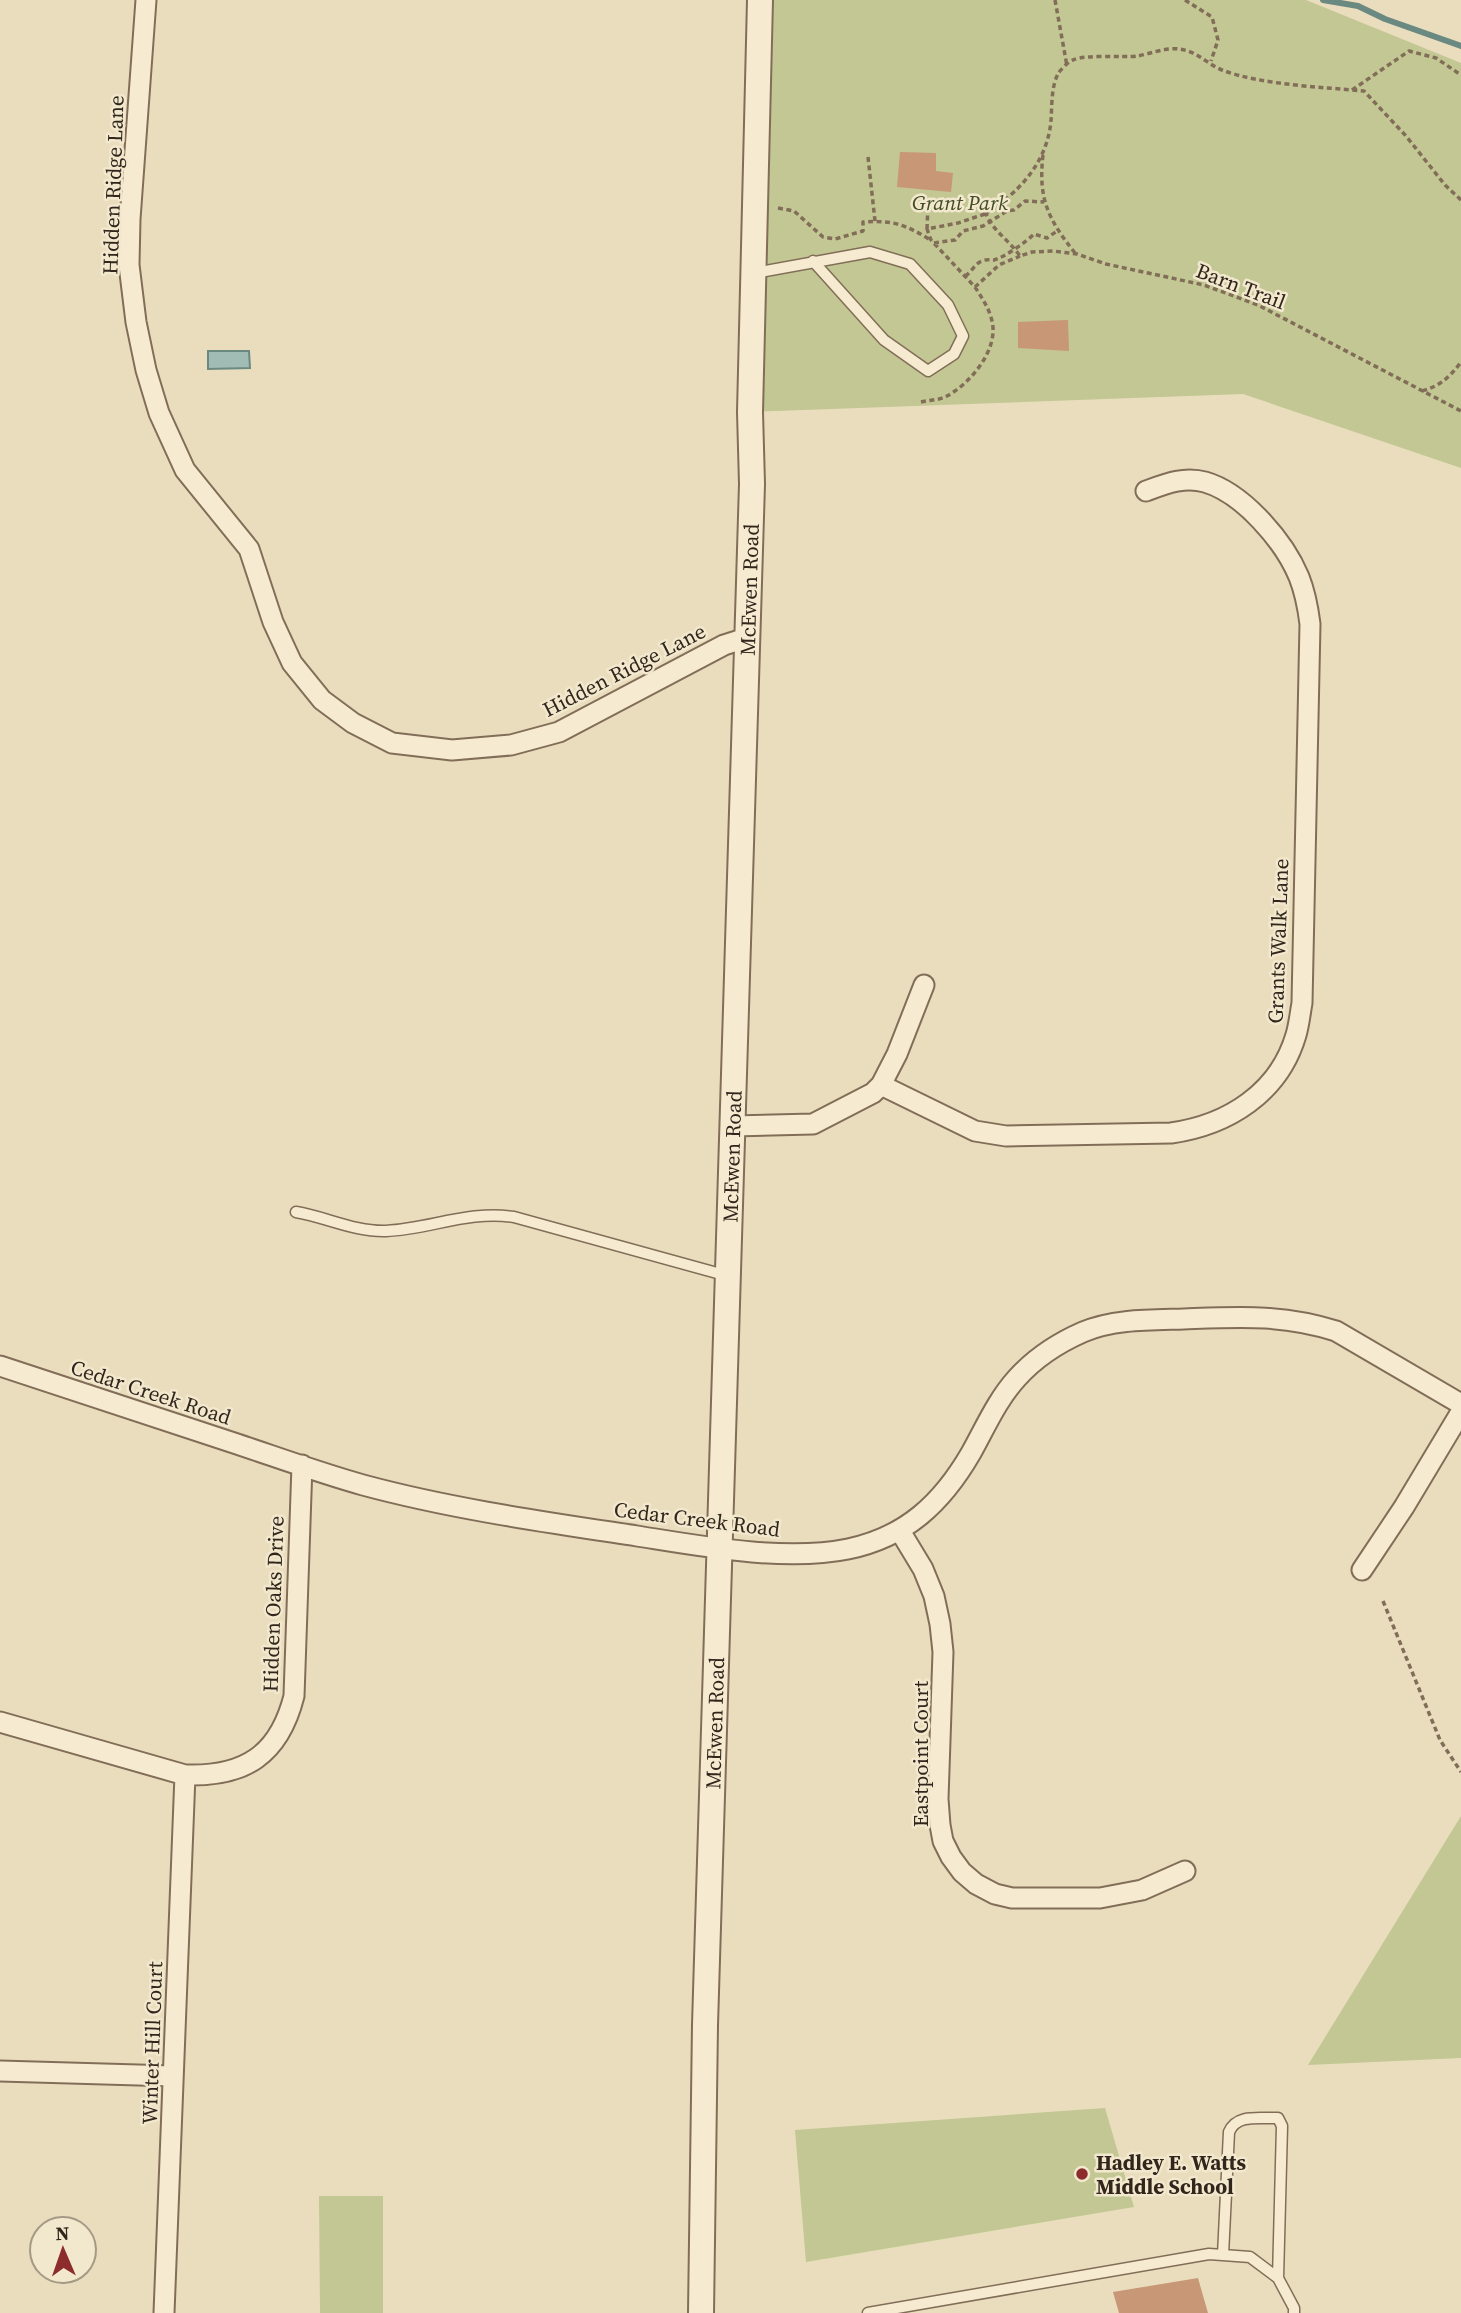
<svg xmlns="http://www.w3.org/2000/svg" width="1461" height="2313" font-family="'Source Serif 4',serif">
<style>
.green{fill:#c2c793}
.water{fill:#a1bcb4;stroke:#6a8981;stroke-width:2}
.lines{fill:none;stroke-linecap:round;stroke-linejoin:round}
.stream{stroke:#6a8981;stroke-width:6}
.building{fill:#c79776}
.service-casing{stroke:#826e58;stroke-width:13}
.minor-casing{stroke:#826e58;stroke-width:23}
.tertiary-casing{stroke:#826e58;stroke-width:28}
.path{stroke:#826e58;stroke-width:3.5;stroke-dasharray:5 3.5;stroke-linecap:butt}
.service{stroke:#f6ebd1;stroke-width:10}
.minor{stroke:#f6ebd1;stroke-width:19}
.tertiary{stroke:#f6ebd1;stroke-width:24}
.poi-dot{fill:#8d2c2d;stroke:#f2e8cd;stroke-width:2.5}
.labels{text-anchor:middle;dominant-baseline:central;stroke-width:5;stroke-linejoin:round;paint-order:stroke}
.street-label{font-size:21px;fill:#32261c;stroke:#f2e8cd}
.park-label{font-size:21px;font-style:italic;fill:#434d24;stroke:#f2e8cd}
.poi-label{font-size:21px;font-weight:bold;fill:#32261c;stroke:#f2e8cd;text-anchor:start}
</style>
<rect width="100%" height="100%" fill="#eaddbe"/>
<path class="green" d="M760,0h546l155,63v405l-218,-74 -493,18z
M1461,1816v242l-153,7z
M1105,2108l29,99 -328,55 -11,-132z
M319,2196h64v117h-63z"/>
<path class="water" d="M208,351h41l1,17 -42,1z"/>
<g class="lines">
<path class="stream" d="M1323,0l35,6 27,13 76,27"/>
</g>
<path class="building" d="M900,152l36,1v18l17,2 -2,19 -54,-5z
M1068,320l1,31 -51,-3v-26z
M1198,2278l10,35h-89l-6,-21z"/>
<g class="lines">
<defs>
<path id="service" d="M754,273l116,-21 40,12 38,41 15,31 -9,18 -26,17 -44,-31 -71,-79
M296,1212c30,5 59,20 90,19 44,-2 83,-21 128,-14l214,59
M1223,2255l6,-123c8,-19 32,-13 49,-14l4,8 -4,152
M868,2313l341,-59 41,3 28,21 16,30v5"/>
<path id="minor" d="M146,0l-16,219 -1,46 7,57 10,48 13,43 26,57 64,79 24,73 19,41 30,37 31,23 39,20 60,7 59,-5 48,-13 165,-87 22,-7
M881,1085l94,46 31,5 165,-3c57,-8 108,-40 125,-98 3,-10 4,-21 6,-32l8,-379c-2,-16 -5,-32 -11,-47 -15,-36 -56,-84 -94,-95 -21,-6 -40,2 -59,9
M732,1126l81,-2 60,-31 8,-8 16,-31 27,-69
M0,1366c79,26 158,52 237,78 42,14 83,29 126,41 89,24 182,37 274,51 63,10 148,26 211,13 58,-12 94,-46 123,-96 14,-25 26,-53 46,-75 18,-20 41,-35 66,-46 31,-13 67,-12 101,-13 55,-2 99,-5 152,12l125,73
M900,1531l23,38 11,27 6,28 3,28 -5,147 2,26 3,16 8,16 11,15 14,12 19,10 17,4h88l42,-8 43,-19
M1362,1570l42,-63 57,-95
M0,1722l185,53c60,2 94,-20 109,-79l8,-231
M0,2071l173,5
M164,2313l21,-538"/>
<g id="tertiary">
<path id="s1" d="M701,2313l4,-288 47,-1541 -2,-72 10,-412"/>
</g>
</defs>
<use href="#service" class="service-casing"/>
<use href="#minor" class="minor-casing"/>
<use href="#tertiary" class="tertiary-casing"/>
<path class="path" d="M1055,0l12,66
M1185,0l27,17 6,23 -7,21
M1352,90l57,-39 27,7 25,17
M1043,155c-5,44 5,64 32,98
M868,157l7,64
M1461,200l-16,-15 -39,-49 -42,-45c-42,-4 -103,-6 -142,-21 -15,-6 -25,-19 -43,-21 -13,-2 -29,5 -42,7 -15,2 -50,-2 -64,4 -4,1 -13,10 -15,14 -7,13 -6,33 -7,47 -4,42 -32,71 -65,93 7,17 23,26 34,42l12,-4 21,-1 24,3 29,10 98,21 54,20 203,106
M778,208l16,3 29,26 12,2 28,-8v-9c29,-2 41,2 66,17
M985,214l-27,9 -31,6 4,11 44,47 24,-22 21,-9
M927,229l1,-26
M934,243l21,-3 8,-9 20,-5 24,-15 7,-1 11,-9 19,1
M965,276c7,-4 10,-13 17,-15 4,-2 8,-1 12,-1 11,-3 32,-18 40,-26l13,4 10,-7
M1422,391c18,-5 28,-14 39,-29
M921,402c9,-2 19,-2 26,-6 24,-13 52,-47 45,-75 -3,-13 -10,-23 -17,-34
M1383,1601l57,139 21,32"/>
<use href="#service" class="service"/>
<use href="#minor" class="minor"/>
<use href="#tertiary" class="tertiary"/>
</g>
<circle class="poi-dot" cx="1082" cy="2174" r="7"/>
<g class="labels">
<g class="street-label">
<text transform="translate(113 185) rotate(-88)">Hidden Ridge Lane</text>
<text transform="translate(1241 286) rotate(21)">Barn Trail</text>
<text stroke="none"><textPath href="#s1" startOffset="1724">McEwen Road</textPath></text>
<text transform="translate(624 670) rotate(-27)">Hidden Ridge Lane</text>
<text transform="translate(1278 941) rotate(-88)">Grants Walk Lane</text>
<text stroke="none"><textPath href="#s1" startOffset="1157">McEwen Road</textPath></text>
<text transform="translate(151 1392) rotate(18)">Cedar Creek Road</text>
<text transform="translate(697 1519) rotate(7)">Cedar Creek Road</text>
<text transform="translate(273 1604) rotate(-88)">Hidden Oaks Drive</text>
<text stroke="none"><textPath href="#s1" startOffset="590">McEwen Road</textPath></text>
<text transform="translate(920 1754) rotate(-90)">Eastpoint Court</text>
<text transform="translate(152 2043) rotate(-88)">Winter Hill Court</text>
</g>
<g class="park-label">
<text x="960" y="202">Grant Park</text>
</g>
<g class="poi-label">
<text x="1096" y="2162">Hadley E. Watts<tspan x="1096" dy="24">Middle School</tspan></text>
</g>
</g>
<g transform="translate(63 2250) rotate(358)"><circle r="33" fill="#f2e8cd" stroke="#a59a86" stroke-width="2"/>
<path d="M0-5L12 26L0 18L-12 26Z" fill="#8d2c2d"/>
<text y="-10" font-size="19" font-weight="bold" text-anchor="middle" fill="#32261c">N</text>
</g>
</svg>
